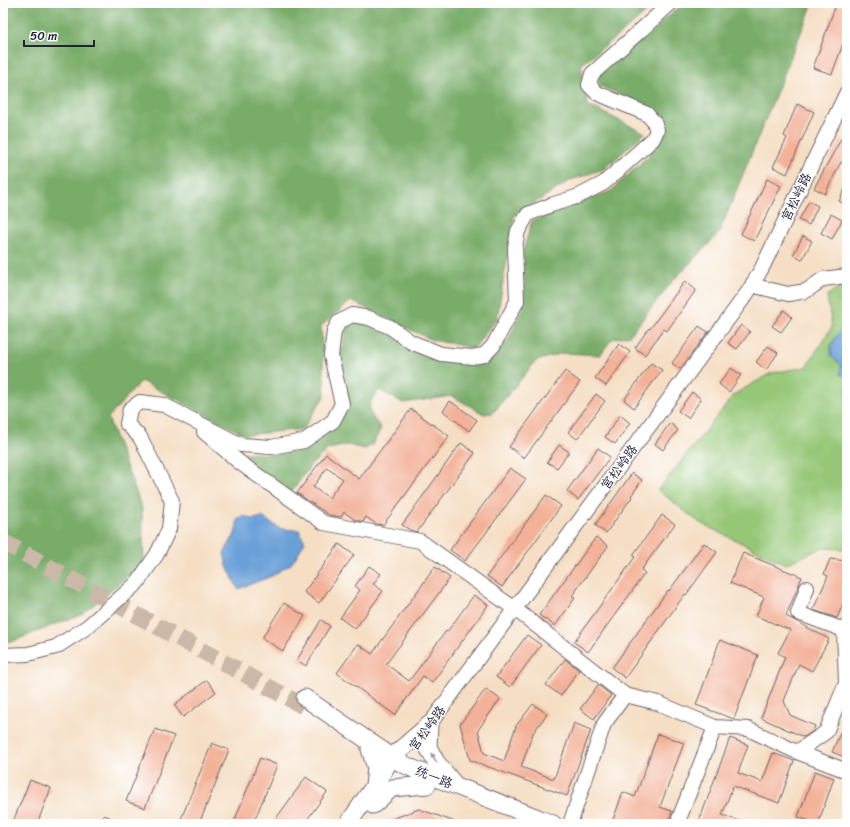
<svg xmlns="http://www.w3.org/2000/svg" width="850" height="827" font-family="Sriracha,'LXGW WenKai TC',sans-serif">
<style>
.green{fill:#96c777;stroke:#5c7459}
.forest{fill:#78ac68;stroke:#4d6752}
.water{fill:#6ba0d8;stroke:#46618a}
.building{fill:#f3b197;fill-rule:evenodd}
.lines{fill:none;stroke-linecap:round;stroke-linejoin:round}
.major-tunnel{stroke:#cbb8a8;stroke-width:17;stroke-dasharray:17 8;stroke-linecap:butt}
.minor-casing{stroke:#6c646b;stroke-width:16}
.major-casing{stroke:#6c646b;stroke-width:19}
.minor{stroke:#fff;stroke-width:14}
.major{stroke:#fff;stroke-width:17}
.oneway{fill:#9c9ca7}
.labels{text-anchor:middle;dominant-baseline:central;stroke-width:3;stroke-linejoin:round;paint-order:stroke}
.street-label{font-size:13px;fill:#22223b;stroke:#fff}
</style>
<rect width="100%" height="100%" fill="#fff"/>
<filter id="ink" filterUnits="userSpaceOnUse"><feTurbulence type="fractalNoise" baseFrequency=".025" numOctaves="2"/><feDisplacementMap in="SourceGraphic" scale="8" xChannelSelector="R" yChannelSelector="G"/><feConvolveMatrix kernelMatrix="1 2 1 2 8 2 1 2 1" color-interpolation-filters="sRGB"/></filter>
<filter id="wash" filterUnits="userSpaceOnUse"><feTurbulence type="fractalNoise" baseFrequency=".012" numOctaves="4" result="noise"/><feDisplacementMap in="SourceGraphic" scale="16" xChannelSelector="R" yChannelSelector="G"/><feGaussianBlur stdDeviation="0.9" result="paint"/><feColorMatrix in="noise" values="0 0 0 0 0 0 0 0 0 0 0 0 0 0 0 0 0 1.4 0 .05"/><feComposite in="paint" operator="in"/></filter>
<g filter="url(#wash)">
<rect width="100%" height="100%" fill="#f5dec3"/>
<path class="green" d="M843,283h4v266l-25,-1 -37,16 -85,-41 -42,-33 77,-96 36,-21 35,-6 26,-40 -5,-31z"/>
<path class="forest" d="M3,3h653l-20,18 -55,44 7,40 57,28 -41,36 -33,11 -57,36 -17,103 -23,29 -42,-8 -81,-39 -30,25 4,69 -22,34 -58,6 -104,-54 -33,37 34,90 2,54 -60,51 -73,29 -8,-1z
M684,3h129l-94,230 -47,49 -42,53 -18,4 -12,16 -37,-2 -27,8 -43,52 -9,1 -32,-18 -49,7 -24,-13c-6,7 -12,15 -8,24 2,5 7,10 10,14l-8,16 -8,5 -17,-4 -20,4 -17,16 -20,28 -72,-50 24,10 39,1 36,-12 23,-23 6,-25 -7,-37 6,-27 6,-7 18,-1 64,39 42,4 15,-5 19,-23 11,-26 4,-24 -2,-36 9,-30 79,-30 37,-35 17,-24 -3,-14 -10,-10 -52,-22 -2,-10z"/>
<path class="water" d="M847,319v57h-3l-4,-2 1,-9 -10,-9v-11z
M243,516l11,3 8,-2 19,12 18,1 6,12 -13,21 -20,13 -34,13 -11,-23 -3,-13 11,-19 3,-15z"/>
<g id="blocks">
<path class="building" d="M836,4l11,4v25l-15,41 -19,-6z
M797,104l17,8 -27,62 -14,-7 14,-29 -3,-2z
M841,139l6,3v11l-5,10 -1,-1 -16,32 -11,-6z
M767,179l14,7 -27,55 -13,-7z
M847,185v20l-8,-4z
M809,201l9,5 -9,19 -10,-5z
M831,214l11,6 -10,19 -11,-6z
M803,236l9,5 -10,19 -9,-5z
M685,281l11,9 -29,41 -3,-2 -19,26 -10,-7 14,-20 1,1z
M784,310l8,7 -11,15 -9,-6z
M741,325l9,7 -13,17 -9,-6z
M699,326l9,6 -28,37 -8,-6z
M619,344l11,8 -24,34 -11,-8z
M768,346l10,7 -12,17 -10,-8z
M651,363l11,7 -28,38 -10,-8z
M731,368l10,7 -12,17 -10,-8z
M565,371l15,11 -56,76 -15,-11z
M692,392l9,7 -13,19 -10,-7z
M596,394l9,7 -28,38 -9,-7z
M450,401l27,19 -8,11 -26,-20z
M411,409l38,27 -66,89 -7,-1 -10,-7 -3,5 -8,-2 -11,-8 -3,5 -12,-2 -32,-22 29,-39 33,25zM327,468l16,11 -14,19 -16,-11z
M620,415l10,8 -15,21 -10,-7z
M670,423l8,7 -15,20 -8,-6z
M461,443l14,10 -58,79 -7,-2 -8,-5z
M559,445l10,7 -12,16 -10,-6z
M598,448l12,9 -32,43 -11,-9z
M510,468l16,11 -61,82 -15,-11z
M632,473l10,7 -11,16 1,1 -26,36 -11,-8z
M546,495l15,11 -59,81 -15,-11z
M662,515l13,9 -34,46 4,3 -57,79 -14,-10 61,-85 -2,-2z
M596,537l12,9 -36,50 3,2 -20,28 -16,-11z
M704,543l13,9 -31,43 -1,-1 -60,84 -13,-10 56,-78 1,1z
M339,544l15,11 -35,48 -15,-11z
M743,553l59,24 -16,39 43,23 -17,32 -13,-7 -15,37 6,14 25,11 -2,5 -9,6 -43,-19 24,-61 -7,-4 12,-23 -34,-14 8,-19 -34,-14z
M830,559l17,2v34l-10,23 -24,-8 15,-34 -4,-2z
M369,566l12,8 -8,10 10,7 -28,38 -15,-11 20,-28 -5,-4z
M435,567l15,11 -64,86 23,17 37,-50 1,1 27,-37 14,10 -56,78 -9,-7 -28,39 -58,-42 21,-29 14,10z
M284,603l21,13 -22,35 -21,-13z
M321,620l9,6 -24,40 -9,-6z
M527,635l14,10 -31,42 -14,-10z
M720,640l38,15 -24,64 -38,-14z
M565,659l14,11 -18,26 -15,-11z
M207,680l9,12 -33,25 -9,-12z
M598,685l13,10 -17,24 -14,-10z
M486,689l14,10 -22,31 6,23 20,8 12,-35 17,-22 14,10 -14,19 -12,34 33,12 20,-56 17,7 -24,66 -97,-36 -10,-36z
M847,717v41l-15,-6z
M155,729l19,7 -29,72 -19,-7z
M658,734l26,9 -24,64 12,4 -4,13h-44l-11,-4 10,-28 12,5z
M730,738l18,7 -10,28 24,9 11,-29 21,8 -15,42 -46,-17 -11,29 23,8v1h-47z
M212,743l17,7 -30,74h-20z
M260,758l17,7 -24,59h-20z
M815,771l19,7 -16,46 -20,-7z
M306,777l21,15 -23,32h-32z
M30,780l21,8 -14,36h-25z
M419,809l39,14v1h-77v-1z
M104,815l21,9h-24z"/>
</g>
</g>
<g filter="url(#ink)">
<use href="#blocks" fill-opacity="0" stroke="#6c646b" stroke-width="1"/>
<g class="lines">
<path class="major-tunnel" d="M3,542l302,165"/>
<defs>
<path id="minor" d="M753,283l6,4 29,7 18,-3 17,-12 24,-3
M204,432l35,30 85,61 96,18 95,68 110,86 33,8 57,24 33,2 49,23 29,-20 20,-49 -2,-53 -46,-17 9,-25
M3,655l25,-1 28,-7 31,-20 50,-44 20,-29 12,-25 3,-28 -32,-64 -13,-13 3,-15 10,-7 24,3 77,40 30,2 33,-6 29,-20 9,-17 -11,-48 3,-25 5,-9 13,-7 17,3 21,9 21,15 30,12 31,3 12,-2 9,-9 24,-45 -2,-54 3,-16 10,-17 23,-9 28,-9 25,-13 49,-44 4,-9 -3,-8 -7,-8 -50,-21 -8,-8 3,-11 79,-71
M429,725l319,-433 14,-24 85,-176
M797,752l50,19
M570,824l34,-100 21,-29
M677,824l38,-97"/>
<path id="major" d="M305,698l96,65 15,7 137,54
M429,725l-1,22 8,15 18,22
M370,749l6,19 -2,18
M373,805l19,-17 35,-3
M348,824l26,-38 18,-29 37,-32"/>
</defs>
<use href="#minor" class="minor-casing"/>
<use href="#major" class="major-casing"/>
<use href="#minor" class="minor"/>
<use href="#major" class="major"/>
</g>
<defs><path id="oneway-solid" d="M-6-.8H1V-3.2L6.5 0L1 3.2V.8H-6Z"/></defs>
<use class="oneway" href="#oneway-solid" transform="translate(434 758) rotate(-121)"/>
</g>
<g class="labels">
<g class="street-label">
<text transform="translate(796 197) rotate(-64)">宫松岭路</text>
<text transform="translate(619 467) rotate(-54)">宫松岭路</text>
<text transform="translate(427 728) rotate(-54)">宫松岭路</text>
<text transform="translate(434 777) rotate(22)">统一路</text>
</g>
</g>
<rect width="850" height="827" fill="none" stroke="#fff" stroke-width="16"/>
<path d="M24 40v6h70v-6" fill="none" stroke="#22223b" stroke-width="2"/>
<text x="30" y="40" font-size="12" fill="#22223b" stroke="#ffffff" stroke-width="3" paint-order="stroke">50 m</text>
</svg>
